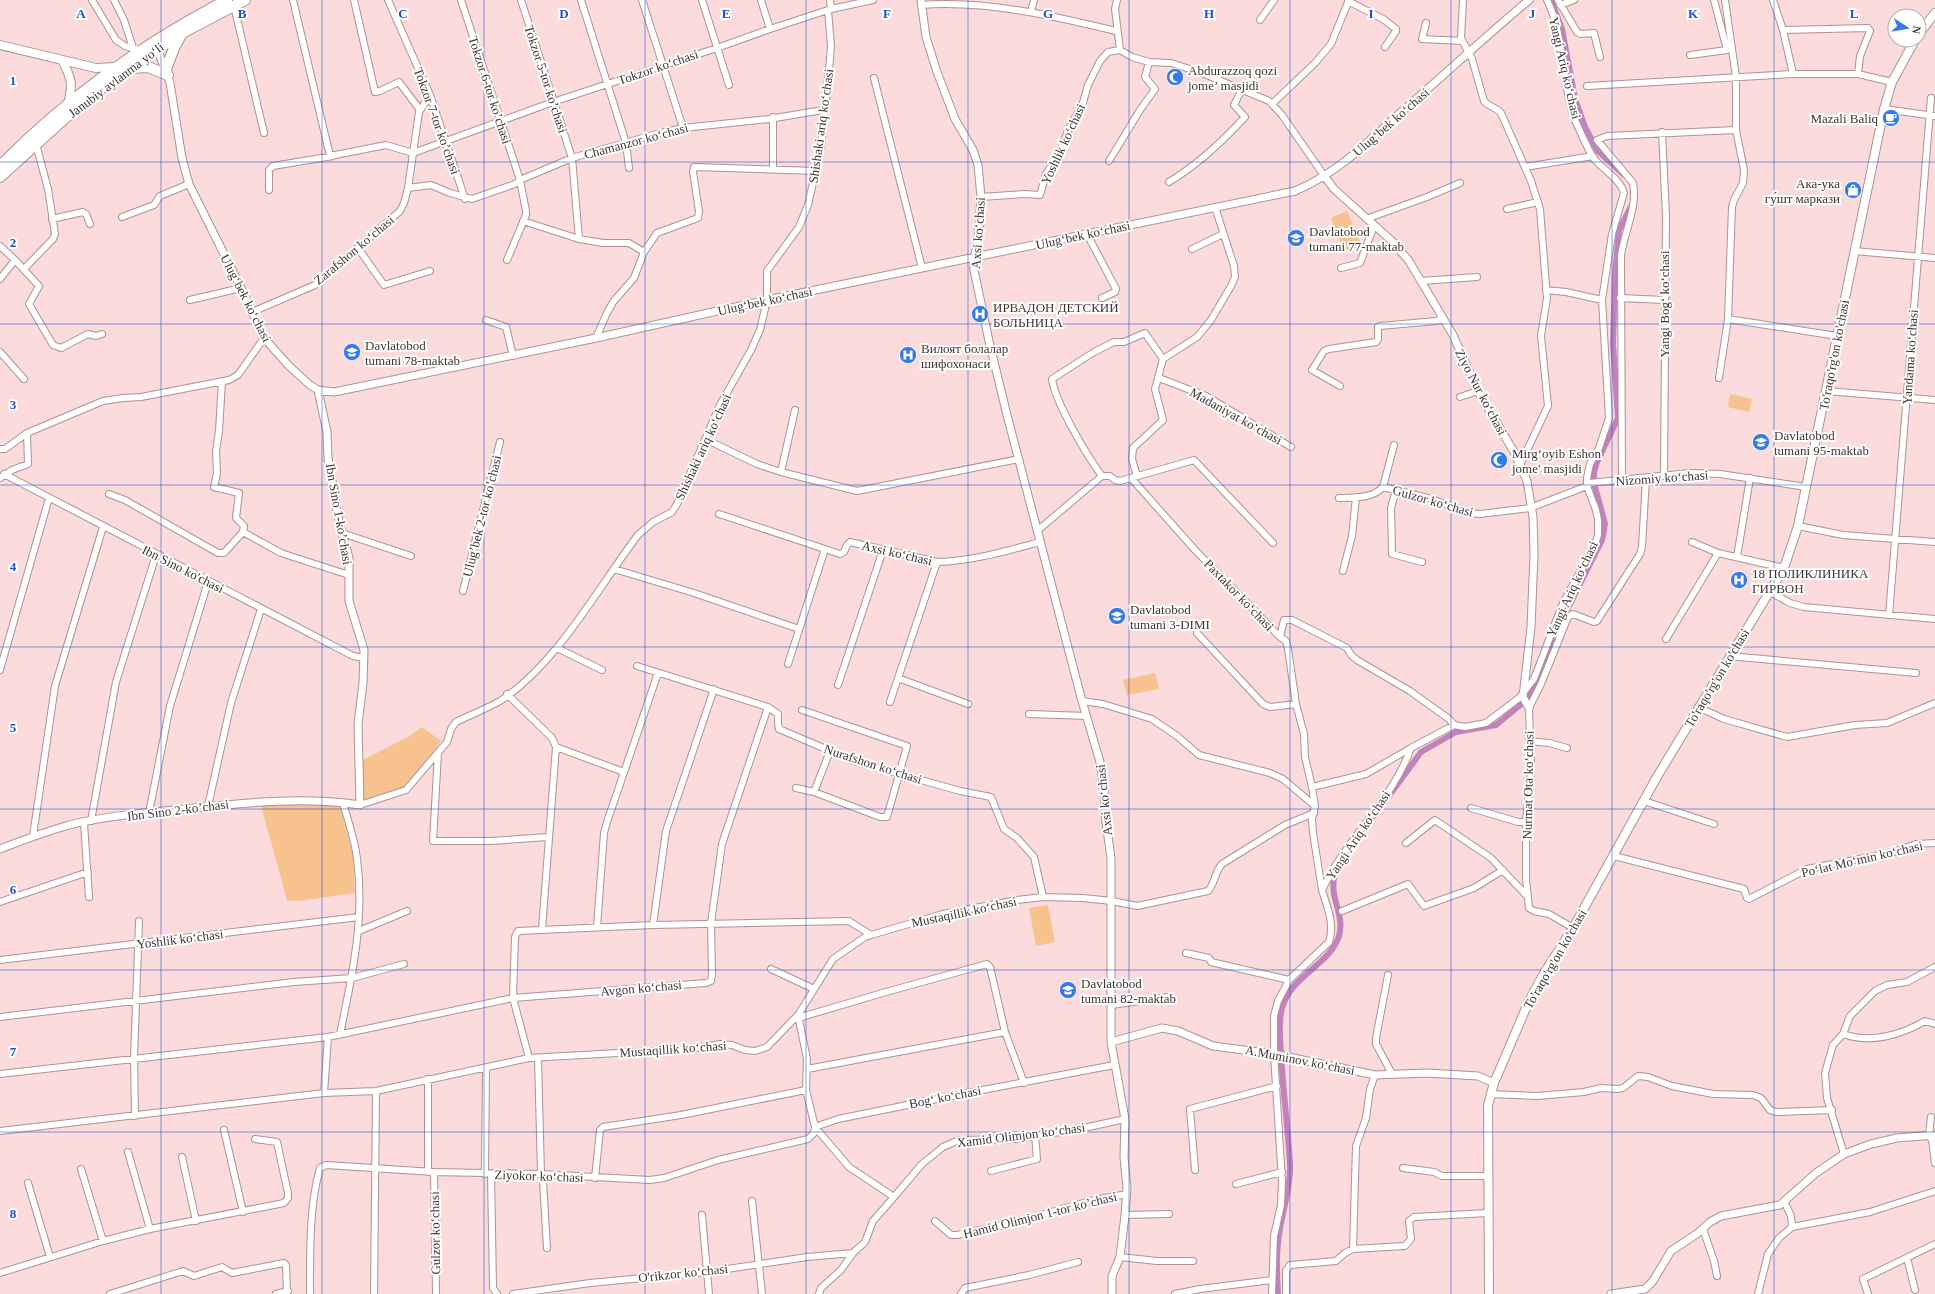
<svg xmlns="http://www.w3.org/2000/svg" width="1935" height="1294" font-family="Georgia,serif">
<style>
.green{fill:#f7c28d}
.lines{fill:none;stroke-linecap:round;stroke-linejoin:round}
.canal{stroke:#c282bb;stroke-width:6}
.minor-casing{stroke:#af9292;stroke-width:8}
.tertiary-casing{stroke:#af9292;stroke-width:9}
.secondary-casing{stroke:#af9292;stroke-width:10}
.trunk-casing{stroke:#af9292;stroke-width:12}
.minor{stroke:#fff;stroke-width:6}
.tertiary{stroke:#fff;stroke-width:7}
.secondary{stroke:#fff;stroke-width:8}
.trunk{stroke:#fff;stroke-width:10}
.grid{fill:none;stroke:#1d4ed8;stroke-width:1;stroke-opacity:0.55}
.labels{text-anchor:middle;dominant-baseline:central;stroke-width:4;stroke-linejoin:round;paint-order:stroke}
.street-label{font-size:13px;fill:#403434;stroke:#fff}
.poi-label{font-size:13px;fill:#403434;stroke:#fff;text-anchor:start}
.grid-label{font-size:13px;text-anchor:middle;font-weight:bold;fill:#1d4ed8;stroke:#fff;stroke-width:4;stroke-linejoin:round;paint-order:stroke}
</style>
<rect width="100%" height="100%" fill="#fbdbdb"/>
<path class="green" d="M1347,211l14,33 -17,7 -13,-33z
M1730,394l22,5 -3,13 -21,-5z
M1155,673l4,16 -32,6 -4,-15z
M422,727l19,14 -9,13 -30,35 -40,11 -1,-39 47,-24z
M306,804l34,1 13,51 2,37 -57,8 -11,-1 -26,-94z
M1048,905l7,37 -19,4 -7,-38z"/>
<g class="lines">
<path class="canal" d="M1551,0l11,29 13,70 10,28 12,23 26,24
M1375,815l46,-63 35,-20 40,-7 29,-24 9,-12 31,-75 37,-74 3,-16 -11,-41v-11l3,-10 21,-44 -5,-74 2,-69 4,-45 13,-25
M1278,1294c-1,-17 -2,-35 0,-51 2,-27 13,-51 12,-78 -2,-37 -7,-74 -9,-112 -1,-14 -3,-30 1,-45 9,-33 47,-42 57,-72 6,-21 -9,-37 -5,-57 3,-15 18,-31 26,-44"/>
<defs>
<path id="minor" d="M92,0l24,40 9,6 14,4
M114,0l10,20 9,28
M293,0l37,156 56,-11 27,8 140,-51 164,-54 53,-19 61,-20 42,-9
M354,0l21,92 5,-1 19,-9 21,28 1,-2
M388,0l42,95 35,104
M461,0l59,180 6,31v4l-19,45
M521,0l51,158 7,81
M581,0l45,143 3,25
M642,0l41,128
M702,0l27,85
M761,0l9,29
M830,0l1,9
M1117,0l-2,9 5,41 12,7 17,5 22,1 31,10 67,28 13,14 43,62
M1463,0l-2,38 11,21 12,42c5,6 12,6 17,12l30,68 9,28 7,89 -6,38 7,70 -28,59
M1558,0l19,32 4,2 13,-1 6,24
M1773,0l10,30 10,44
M1348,1l35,18 13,10v2l-11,16
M921,5c65,-5 133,11 195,26
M1560,5l14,-5
M234,6l30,127
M1031,11l3,-11
M1260,20l14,-20
M1426,23l-4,16 40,2
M1783,30l85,-2 2,3 -10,25 -2,18
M1690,55l37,-5 -13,-50
M874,78l48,190
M1587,86l206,-12h65l34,8
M1272,104l43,-41 16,-19 18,-44
M1884,109l51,7
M773,117v52
M1662,132l4,84 -2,259
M1109,161l31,-51 15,-21 -10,-12 4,-15
M1525,167l68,-11
M1169,182c28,-17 54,-41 76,-65l-11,-12 8,-16
M408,188l23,-3 19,8 22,6 43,-15 5,-4 52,-22 88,-25 23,-5 86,-9 54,-9
M269,190v-20l4,-4 60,-10
M981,197l44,-3 15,1 6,-21 13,-19 10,-27 13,-22 6,-21 12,-24 8,-9 12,-2
M1507,209l31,-7
M122,217l32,-12 6,-9 29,-12
M52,219l31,-7 3,2 4,10
M1366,219l61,-22 33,-14
M523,221l56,18 24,4h26l15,9
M1087,234l29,55 -1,3 -13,6
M0,246l15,14 -15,19
M358,248l26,37 46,-14
M1192,249l31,-15
M1854,251l81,7
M15,260l24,26 -10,18 24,41 8,3 27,-14 8,2 6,-2
M1341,268l19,-5 14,-37
M24,269l29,-30 2,-5 -7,-45 -12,-45
M1421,281l56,-4
M1546,290l20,2 36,8
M1620,298l44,2
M190,300l51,-12
M252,312l63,-27 85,-74 4,-8 4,-15 11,-76 11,-17
M1728,319l109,17
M486,320l20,7 7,29
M596,338l10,-23 7,-13 21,-24 10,-26 13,-19 41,-15 1,-7 -6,-39 1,-5 123,4
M0,352l24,27
M1159,378l47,18 85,51
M1719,378l9,-59 4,-112 2,-7 9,-17 1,-13 -8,-40v-53l-11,-77
M222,381l-3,50 -3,20 1,22 -3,14 25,6 -3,25 8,8 -1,6
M1340,386l-28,-16 12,-19 5,-2 47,-7 2,-3v-12l2,-1 56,-5 7,-2
M1827,391l108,9
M1460,397l18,-6
M705,439l52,25 24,8 76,19 162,-32
M0,449h5l22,-16 76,-32 20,-3 18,-1 88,-17 9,-5 26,-37
M781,472l14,-62
M4,474l349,182 11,2
M1102,476c-15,-20 -47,-74 -50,-97l42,-27 20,-10h10l21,-9 18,26
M1137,476l-5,-17 1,-11 30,-28 -8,-31 8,-30 34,-22 14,-17 20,-34 4,-9 -1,-11 -19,-59
M0,478l12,-8 16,-6 -1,-31
M1131,478l64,72 85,87 4,-17h8l55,28 4,7 6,5 53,31 39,28 5,6
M1622,481l-1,-225c3,-24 17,-49 12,-73l-36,-43 10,-4 129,-6
M1383,487l11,-42
M1396,490l-5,18 1,46 30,8
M109,494l16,6 93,53h6l19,-21 38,21 68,22
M1339,498c16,-1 33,1 44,-11l45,11 43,15 9,1 50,-6 57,-22 2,-3 101,-10 30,1 86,13
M719,514l121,40 4,-2 3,-7 3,-3 87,20c35,-1 69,-11 103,-20
M1798,526l45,9 92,7
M1037,531l65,-55h8l5,4 5,1 74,-21 79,83
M342,533l69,23
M1692,542l26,11 66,15
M1737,557l13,-79
M614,569l80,24 105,36
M1343,571l9,-35 4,-39
M463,591l37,-149
M1770,592l20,11 14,4 131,12
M1889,615l42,-517
M1197,633l66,71 7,3 26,-3
M1280,637l6,4 2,8 8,55 8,30 1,23 7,30 3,19 -3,13 1,14 9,57
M1666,639l52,-86
M557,648l45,22
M1729,656l187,17
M788,664l37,-115
M637,666l131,41 10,7v9l1,6 75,32 106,30 31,6 13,32 13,9 17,19 9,40
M0,670l49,-172
M898,678l70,26
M838,685l45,-135
M507,694l45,44 4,9
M1082,701l21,3 49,15 25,17 22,19 71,18 13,6 32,27
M890,702l47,-140
M1698,707l26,12 63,18 68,-12 32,-2 48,-20
M802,710l105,36 -20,71h-7l-66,-25 16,-41
M1029,714l58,2
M1529,741l20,2 18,5
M438,753l-5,88h58l57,-4
M1312,787l54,-13 45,-26
M796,788l18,4
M1644,801l70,23
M360,805l46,-15 41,-48 4,-13 5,-7c14,-7 30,-13 44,-21 57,-37 97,-112 138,-166l15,-13 19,-10 5,-8 43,-99 31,-55 9,-20 7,-30v-29l32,-44 9,-22 13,-58 9,-88 1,-13 -3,-36
M208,806l23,-103 30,-94
M1471,808l47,14h8
M149,813l21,-107 38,-124
M91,821l25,-139 40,-127
M84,823l5,74
M33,836l22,-150 48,-159
M1406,843l29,-23 56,38 36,38
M1614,856l130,33 3,9 2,1 58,-30 84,-16 25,-9 19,-1
M0,902l88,-30
M1342,911l66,-27 16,22 50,-18 29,-18
M653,925l13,-94 48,-142
M597,927l7,-94 3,-11 51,-149
M1573,928l-24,-14 -15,-3 -5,-3 -3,-30v-56l5,-50 -2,-64 12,-24 27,-67 5,-3 21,8 3,-1 43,-67 2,-7 4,-69
M542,929l14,-182 68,25
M359,931l48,-20
M1186,953l23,5 2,4 78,18
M0,960l359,-43
M771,969l43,20
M1388,975l-12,63v6l16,30
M1112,1005l55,-8
M0,1017l294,-35 58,-4 52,-14
M798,1018l88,-26 101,-28 3,3 15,65 19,51
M340,1034c12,-57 25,-116 17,-175 -2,-19 -9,-38 -14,-56
M1843,1034c27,10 58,1 82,-13l10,3
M529,1058l-16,-60 2,-61 3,-6 135,-6 196,-4 22,14
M538,1058l3,116 2,7 4,67
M807,1069l198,-37
M0,1074l328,-37 185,-39 193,-15 5,-2 1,-7 -1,-51 11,-79 46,-137
M428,1079v93
M324,1093l4,-56
M1490,1094l47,2 47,-4 17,-4 17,1 5,-1 15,-12 10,1 24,9 41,8 40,1 8,3 9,12 6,2 56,-2
M135,1116l-1,-58 5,-137
M1931,1117l-2,19 3,4 3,23
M815,1127l23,-8 129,-26 147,-28
M815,1127l34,40 45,30
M224,1130l19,82
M0,1131l324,-38 52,-2 153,-33 160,-9 32,-5 11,1 13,5 10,1 12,-4 31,-32 35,-56 32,-22 6,-2 72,-21 74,-14 26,-3 40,1 29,3 25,5 71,-15c7,-7 6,-18 14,-27l63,-39 29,-12
M128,1152l22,77
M1844,1154l-17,-56 -1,-13 -1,-12 8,-28 10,-11 7,-18 25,-25 12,-6 20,-3 28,-15
M182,1157l14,64
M1403,1168l31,4 8,4h46
M81,1169l22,72
M1195,1170l-5,-61 87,-23
M991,1171l46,-12 -2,-24
M434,1172l2,122
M485,1174l1,-107
M491,1174l2,114 4,6
M595,1178l5,-48 3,-3 78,-12 125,-25
M28,1183l22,74
M1236,1184l46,-12
M752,1201l10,93
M1784,1201l7,15 1,11
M702,1215l7,79
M1125,1215l44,-1
M935,1221l16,14h6l56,-12 81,-23 33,-6
M1703,1229l11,32 3,15
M1353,1249l3,-103 10,-28 4,-29 5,-14
M1120,1257l37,4h36
M1907,1258l8,32
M0,1273l103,-32 47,-12 134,-26 4,-5v-5l-11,-51 -22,-3
M110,1294l73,-23 11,5 28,-9 10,6 52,-10 2,2 1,29
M276,1294l12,-3
M310,1294c0,-39 -1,-88 10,-126l6,-3 108,7 107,2 109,6 14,-2 54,-18 90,-21 6,-6 1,-6 -9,-37 1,-31 -9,-44
M374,1294l2,-203
M513,1294l77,-11 117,-11 100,-15 46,-4
M819,1294l2,-6 20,-18 12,-17 12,-11 8,-21 21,-24 28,-33 21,-17 16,-7 56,-1 64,-10 46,-10
M961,1294l4,-6 64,-13 49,-13
M1175,1294l25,-5 72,-9
M1272,1294l2,-58 7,-31 1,-24 -8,-127v-38l4,-15 11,-21 40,-38c6,-18 -2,-35 -7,-52 24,-51 70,-89 89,-142l43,-23 11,2 21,-4 33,-25 15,-19 29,-76 32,-58 3,-10v-15l-2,-10 -9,-24v-8l3,-14 9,-16 10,-30 -7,-118 10,-66 12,-41c-4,-15 -23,-24 -32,-37 -6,-11 -12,-25 -17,-36 -14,-37 -10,-84 -28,-120
M1286,1294v-23l4,-6 46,-4 9,-8 8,-4 52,-3 6,-7 -2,-18 5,-4 74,-4
M1758,1294l10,-40 11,-16 13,-11 78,-15 65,-21
M1868,1294l-5,-15 72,-35"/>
<path id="tertiary" d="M921,0l5,37 11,35 18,47 18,31 5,15 3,32 -3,45 -4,16v12l15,71 18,74 75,286 18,61 4,25 1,28 6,43v184l14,77 -1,38 3,32 -2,26 -5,42 -8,19v18
M157,48l13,35 12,75 7,26 52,104 23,50 25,28 21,19 8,5 16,2 262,-54 171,-38 528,-109c41,-17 72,-48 105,-78 43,-37 85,-76 129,-113
M1325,177l9,12 59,53 16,19 44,74 25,56 36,61 13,29 6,36 1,38 -3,72 -8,70 6,11
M0,849c23,-9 45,-17 69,-24 41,-10 85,-13 127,-17 53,-6 110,-11 164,-3l-2,-81 5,-41 1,-33 -15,-49v-43l-10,-36 -11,-64 -1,-26 -9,-42
M1111,1042l51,-14 16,3 35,15 61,8 101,21 52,-2 51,3 16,7
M1611,1294l34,-5 8,-8 18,-30 27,-18 12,-11 11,-6 59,-11 36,-32 28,-19 27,-10 26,-6 38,-3"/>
<path id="secondary" d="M1919,34l16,-21
M0,45l96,23 20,-1
M62,60c10,19 11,24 6,44
M1489,1294l-1,-189 6,-22 35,-82 14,-26 30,-47 85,-153 126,-207 14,-42 86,-417 8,-27 23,-42"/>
<path id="trunk" d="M129,68l19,-1 20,8
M166,69l8,-21 7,-13
M0,166c66,-67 144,-123 227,-166
M0,177l85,-77 44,-32 53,-35 63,-33"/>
</defs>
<use href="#minor" class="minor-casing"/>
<use href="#tertiary" class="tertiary-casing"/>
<use href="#secondary" class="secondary-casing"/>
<use href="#trunk" class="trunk-casing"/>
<use href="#minor" class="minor"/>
<use href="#tertiary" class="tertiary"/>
<use href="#secondary" class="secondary"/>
<use href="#trunk" class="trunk"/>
</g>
<path class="grid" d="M161,0v1294M322,0v1294M484,0v1294M645,0v1294M806,0v1294M968,0v1294M1129,0v1294M1290,0v1294M1451,0v1294M1612,0v1294M1774,0v1294M0,162h1935M0,324h1935M0,485h1935M0,647h1935M0,809h1935M0,970h1935M0,1132h1935"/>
<defs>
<symbol id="mosque-disc" viewBox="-11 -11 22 22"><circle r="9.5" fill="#347be8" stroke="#fff"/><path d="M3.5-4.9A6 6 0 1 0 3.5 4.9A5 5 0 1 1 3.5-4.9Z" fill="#fff"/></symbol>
<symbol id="cafe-disc" viewBox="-11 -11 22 22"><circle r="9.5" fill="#347be8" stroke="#fff"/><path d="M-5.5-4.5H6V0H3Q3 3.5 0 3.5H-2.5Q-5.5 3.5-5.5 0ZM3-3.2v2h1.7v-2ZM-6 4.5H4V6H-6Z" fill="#fff"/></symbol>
<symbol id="shop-disc" viewBox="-11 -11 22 22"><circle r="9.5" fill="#347be8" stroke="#fff"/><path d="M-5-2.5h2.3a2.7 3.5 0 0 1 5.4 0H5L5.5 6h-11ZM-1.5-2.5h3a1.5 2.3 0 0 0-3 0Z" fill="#fff"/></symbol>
<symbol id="school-disc" viewBox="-11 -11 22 22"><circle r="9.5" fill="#347be8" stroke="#fff"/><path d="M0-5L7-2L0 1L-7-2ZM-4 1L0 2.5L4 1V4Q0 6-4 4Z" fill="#fff"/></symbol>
<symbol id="hospital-disc" viewBox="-11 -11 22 22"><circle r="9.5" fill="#347be8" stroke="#fff"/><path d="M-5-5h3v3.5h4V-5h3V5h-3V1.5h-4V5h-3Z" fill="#fff"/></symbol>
</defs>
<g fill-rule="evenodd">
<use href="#mosque-disc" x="1165" y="67" width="20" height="20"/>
<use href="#cafe-disc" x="1881" y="108" width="20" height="20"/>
<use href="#shop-disc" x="1843" y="180" width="20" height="20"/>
<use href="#school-disc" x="1286" y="228" width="20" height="20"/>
<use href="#hospital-disc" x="970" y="304" width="20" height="20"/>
<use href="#school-disc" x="342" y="342" width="20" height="20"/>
<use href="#hospital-disc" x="898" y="345" width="20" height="20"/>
<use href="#school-disc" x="1751" y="432" width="20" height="20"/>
<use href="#mosque-disc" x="1489" y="450" width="20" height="20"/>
<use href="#hospital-disc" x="1729" y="570" width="20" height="20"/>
<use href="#school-disc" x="1107" y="606" width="20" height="20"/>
<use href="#school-disc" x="1058" y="980" width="20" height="20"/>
</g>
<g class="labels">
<g class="street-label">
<text transform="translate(658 67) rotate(-19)">Tokzor koʻchasi</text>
<text transform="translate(1565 68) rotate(77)">Yangi Ariq koʻchasi</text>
<text transform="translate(546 79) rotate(72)">Tokzor 5-tor koʼchasi</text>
<text transform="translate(116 80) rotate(-37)">Janubiy aylanma yoʻli</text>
<text transform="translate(490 90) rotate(72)">Tokzor 6-tor koʼchasi</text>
<text transform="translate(437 121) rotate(70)">Tokzor 7-tor koʼchasi</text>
<text transform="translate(1391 122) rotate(-41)">Ulugʻbek koʻchasi</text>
<text transform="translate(821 126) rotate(-82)">Shishaki ariq koʻchasi</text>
<text transform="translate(636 141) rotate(-15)">Chamanzor koʻchasi</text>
<text transform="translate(1063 144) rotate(-65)">Yoshlik koʻchasi</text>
<text transform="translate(978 233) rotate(-86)">Axsi koʻchasi</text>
<text transform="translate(1083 235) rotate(-12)">Ulugʻbek koʻchasi</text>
<text transform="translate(354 250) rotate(-40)">Zarafshon koʻchasi</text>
<text transform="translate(246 298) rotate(63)">Ulugʻbek koʻchasi</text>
<text transform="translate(765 301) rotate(-12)">Ulugʻbek koʻchasi</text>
<text transform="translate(1664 304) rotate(-90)">Yangi Bogʻ koʻchasi</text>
<text transform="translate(1834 355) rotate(-79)">To'raqo'rg'on ko'chasi</text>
<text transform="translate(1910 357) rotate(-86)">Yandama koʻchasi</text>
<text transform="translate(1481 392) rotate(62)">Ziyo Nur koʻchasi</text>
<text transform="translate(1236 416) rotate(29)">Madaniyat koʻchasi</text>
<text transform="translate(703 447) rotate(-65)">Shishaki ariq koʻchasi</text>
<text transform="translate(1662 478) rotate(-4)">Nizomiy koʻchasi</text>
<text transform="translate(1433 501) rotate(16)">Gulzor koʻchasi</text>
<text transform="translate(339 514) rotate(80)">Ibn Sino 1-koʼchasi</text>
<text transform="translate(482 516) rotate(-76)">Ulugʼbek 2-tor koʼchasi</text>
<text transform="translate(897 553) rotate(13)">Axsi koʻchasi</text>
<text transform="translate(183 569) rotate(27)">Ibn Sino ko'chasi</text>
<text transform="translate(1572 589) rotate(-65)">Yangi Ariq koʻchasi</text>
<text transform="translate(1239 595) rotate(46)">Paxtakor koʻchasi</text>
<text transform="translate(1717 678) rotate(-59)">To'raqo'rg'on ko'chasi</text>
<text transform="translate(873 764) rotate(18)">Nurafshon koʻchasi</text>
<text transform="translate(1528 785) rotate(-89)">Nurmat Ota koʻchasi</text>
<text transform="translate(1104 800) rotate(-96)">Axsi koʻchasi</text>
<text transform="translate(178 810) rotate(-7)">Ibn Sino 2-koʼchasi</text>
<text transform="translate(1358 835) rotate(-56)">Yangi Ariq koʻchasi</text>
<text transform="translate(1862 859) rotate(-13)">Poʻlat Moʻmin koʻchasi</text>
<text transform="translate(964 912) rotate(-12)">Mustaqillik koʻchasi</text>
<text transform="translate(180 939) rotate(-7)">Yoshlik koʻchasi</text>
<text transform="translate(1555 959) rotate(-60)">To'raqo'rg'on ko'chasi</text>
<text transform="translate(641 988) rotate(-5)">Avgon koʻchasi</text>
<text transform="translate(673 1049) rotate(-4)">Mustaqillik koʻchasi</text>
<text transform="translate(1300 1060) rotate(11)">A.Muminov koʻchasi</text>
<text transform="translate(945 1097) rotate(-11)">Bogʻ koʻchasi</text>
<text transform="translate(1021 1135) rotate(-7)">Xamid Olimjon koʻchasi</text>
<text transform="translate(539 1176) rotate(2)">Ziyokor koʻchasi</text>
<text transform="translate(1040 1215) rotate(-14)">Hamid Olimjon 1-tor koʼchasi</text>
<text transform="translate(435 1233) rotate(-91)">Gulzor koʻchasi</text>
<text transform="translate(683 1273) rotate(-6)">O'rikzor koʻchasi</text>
</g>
<g class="poi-label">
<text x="1188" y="70">Abdurazzoq qozi<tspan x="1188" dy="15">jome’ masjidi</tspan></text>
<text x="1878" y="118" text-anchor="end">Mazali Baliq</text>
<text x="1840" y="183" text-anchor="end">Ака-ука<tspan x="1840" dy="15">гу́шт маркази</tspan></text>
<text x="1309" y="231">Davlatobod<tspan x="1309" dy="15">tumani 77-maktab</tspan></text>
<text x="993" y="307">ИРВАДОН ДЕТСКИЙ<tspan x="993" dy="15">БОЛЬНИЦА</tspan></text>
<text x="365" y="345">Davlatobod<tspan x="365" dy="15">tumani 78-maktab</tspan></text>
<text x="921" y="348">Вилоят болалар<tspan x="921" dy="15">шифохонаси</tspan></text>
<text x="1774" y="435">Davlatobod<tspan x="1774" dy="15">tumani 95-maktab</tspan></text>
<text x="1512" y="453">Mirg‘oyib Eshon<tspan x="1512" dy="15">jome' masjidi</tspan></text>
<text x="1752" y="573">18 ПОЛИКЛИНИКА<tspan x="1752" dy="15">ГИРВОН</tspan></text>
<text x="1130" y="609">Davlatobod<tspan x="1130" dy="15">tumani 3-DIMI</tspan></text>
<text x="1081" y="983">Davlatobod<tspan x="1081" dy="15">tumani 82-maktab</tspan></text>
</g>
</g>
<g class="grid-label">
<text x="81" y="18">A</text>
<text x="242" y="18">B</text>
<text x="403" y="18">C</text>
<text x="564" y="18">D</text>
<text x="726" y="18">E</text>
<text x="887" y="18">F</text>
<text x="1048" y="18">G</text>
<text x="1209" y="18">H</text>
<text x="1371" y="18">I</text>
<text x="1532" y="18">J</text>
<text x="1693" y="18">K</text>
<text x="1854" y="18">L</text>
<text x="13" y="85">1</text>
<text x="13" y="247">2</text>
<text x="13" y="409">3</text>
<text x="13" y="571">4</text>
<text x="13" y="732">5</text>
<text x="13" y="894">6</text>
<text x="13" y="1056">7</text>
<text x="13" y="1218">8</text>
</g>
<g transform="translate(1907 28) rotate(102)"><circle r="19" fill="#ffffff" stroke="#b3aeae"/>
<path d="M0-3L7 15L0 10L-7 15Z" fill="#347be8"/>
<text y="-6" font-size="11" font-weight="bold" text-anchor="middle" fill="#403434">N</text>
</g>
</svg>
